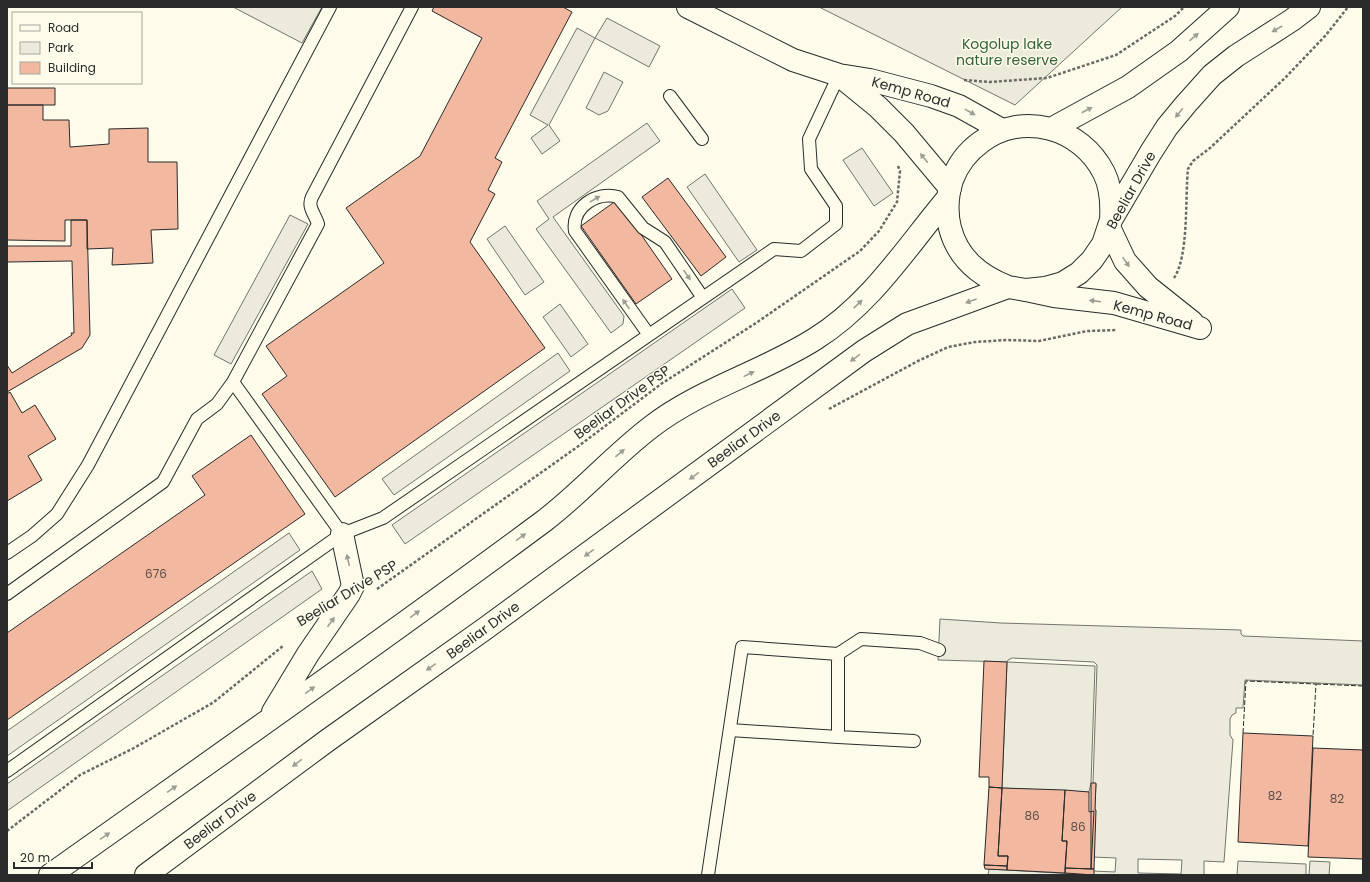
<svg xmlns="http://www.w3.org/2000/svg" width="1370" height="882" font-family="Poppins,sans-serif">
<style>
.green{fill:#ecebdb;stroke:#74746e}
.parking{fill:#eceadb;stroke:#74746e;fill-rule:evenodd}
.building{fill:#f2b8a0;stroke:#2b2b2b}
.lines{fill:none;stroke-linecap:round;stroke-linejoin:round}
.lane-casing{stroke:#2b2b2b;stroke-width:14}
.street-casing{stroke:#2b2b2b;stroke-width:24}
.highway-casing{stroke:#2b2b2b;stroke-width:24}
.path{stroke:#6a6964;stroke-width:2.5;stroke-dasharray:3 2;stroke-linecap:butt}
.lane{stroke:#fdfbea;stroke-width:12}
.street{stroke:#fdfbea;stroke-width:22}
.highway{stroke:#fdfbea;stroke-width:22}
.fence{stroke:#2b2b2b;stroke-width:1;stroke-dasharray:5 2;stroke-linecap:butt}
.oneway{fill:#9e9d94}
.labels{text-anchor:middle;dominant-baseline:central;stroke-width:3;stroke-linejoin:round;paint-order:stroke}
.number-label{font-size:12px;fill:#5d4e48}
.park-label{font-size:14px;fill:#34623c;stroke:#fdfbea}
.street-label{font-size:14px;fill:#2b2b2b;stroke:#fdfbea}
</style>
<rect width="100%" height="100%" fill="#fdfbea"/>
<path class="green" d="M233,7h89l-20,36z
M819,7h303l-107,98z"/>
<path class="parking" d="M607,18l53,28 -11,21 -54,-29 -46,87 11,16 -18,13 -11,-16 17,-13 -18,-10 47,-87 18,10z
M604,72l19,10 -15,29 -9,4 -13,-7z
M647,123l13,18 -107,76 71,99 -1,8 -12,9 -75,-104 13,-10 -12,-18z
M862,148l31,45 -19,13 -31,-46z
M705,174l52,76 -18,12 -52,-75z
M290,215l18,9 -77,140 -17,-9z
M505,226l39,56 -19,13 -38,-56z
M732,289l13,19 -340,236 -13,-19z
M560,304l28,40 -17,13 -28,-40z
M558,353l12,18 -176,124 -12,-16z
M289,533l11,17 -293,206v-25z
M312,571l10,18 -315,222v-27z
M940,619l61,4 240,7v4l2,2 120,5v44l-118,-5 -2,28h-7v5l-4,2 -2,4v16l3,5 -9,122 -20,-1v14h-216l1,-6 104,6v-4l22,1 1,-14 -24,-1 4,-73 -3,-1 4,-118 -3,-3 -82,-4 -4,2 -1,2 88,4 -4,117 -2,9 -87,-4 5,-126 -69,-2zM1138,859l44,1 -1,14 -43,-1z
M1238,861l68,3v11h-69z
M1310,861l20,1 -1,13h-20z"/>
<path class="building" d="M434,7h129l9,5 -77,146 7,4 -14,28 7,4 -25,48 75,106 -210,149 -73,-103 25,-18 -21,-30 118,-83 -38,-55 74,-52 62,-118 -50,-27z
M7,88h48v17h-48z
M7,105h36v15h26l1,27 39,-3v-15l39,-1v34h29l1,67 -27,1 2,33 -41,2 1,-17 -26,1v-29h-22v21l-58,-1z
M668,178l58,79 -25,19 -59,-79z
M617,200l55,79 -36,25 -55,-78z
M71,220h16l3,115 -8,13 -75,44v-27l5,8 60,-38 -1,-2h3l-2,-72 -65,1v-16h64z
M10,392l12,21 13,-8 21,34 -28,17 14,24 -35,21v-107z
M251,435l54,79 -298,206v-87l198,-138 -13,-19z
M984,661l23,1 -5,126 -13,-1v-10h-10z
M1243,733l70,3 -5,110 -70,-4z
M1313,748l50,2v109l-55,-2z
M1091,783h5l-1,27h1l-2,59h-3z
M989,787l13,1 -4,68h10l-1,10 -23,-1z
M1002,788l63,2 -3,51h5l-2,32 -58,-3 1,-14h-10z
M1065,790l24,2v20l5,-1 -3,58 -26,-1 2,-27h-5z
M984,865l23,1v4l-22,-1z
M1065,868l29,1v6l-29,-2z"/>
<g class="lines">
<defs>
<path id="lane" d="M670,96l32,43
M649,335l-74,-104c-4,-24 22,-40 43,-34l25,31 22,14 38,56
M233,382l85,-158c-3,-10 -11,-17 -6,-27l100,-190
M7,553l25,-17 25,-22 31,-49 242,-458
M7,594l156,-112 34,-63 20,-15 16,-22 109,152
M730,730l108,7v-83
M838,737l76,4
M7,771l335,-237 41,-16 391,-269 27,2 35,-27v-18l-25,-37 -2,-30 30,-64
M708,875l34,-228 96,7 23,-15 59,4 19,7"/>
<path id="street" d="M688,7l105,53 46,15 31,5 61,16 28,10 43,24
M840,76l38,31 26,26 46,55
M1109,227l16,34 23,26 44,35
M1026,290l28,6 60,7 86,25"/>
<path id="highway" d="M1053,128l75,-41 51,-36 49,-44
M1008,287c-28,-11 -50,-28 -58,-59 -4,-16 -3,-32 2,-48 6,-16 15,-28 29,-38 41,-31 100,-15 123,31 7,14 8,31 7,47
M273,712l35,-58 41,-60 4,-8 -11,-52
M50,875c165,-117 331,-233 494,-354 38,-29 69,-65 107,-94 49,-38 112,-55 164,-88 56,-35 91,-91 132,-140
M146,875l182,-135 158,-112 378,-277 43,-27 33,-12 68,-25 18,3 19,-2 18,-5 16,-10 13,-13 11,-16 8,-24 40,-68 16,-25 19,-23 26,-29 24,-19 56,-36 17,-13"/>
</defs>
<use href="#lane" class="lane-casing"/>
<use href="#street" class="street-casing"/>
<use href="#highway" class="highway-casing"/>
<path class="path" d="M964,80l26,2 57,-4 69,-23 59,-39 9,-9
M1174,278c15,-22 11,-81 14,-109l5,-8 17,-13 75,-70 41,-43 22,-28
M829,409l89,-48 30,-14 27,-5 32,-2 32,1 48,-10 30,-1
M377,589l203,-144 81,-61 95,-61 104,-72 19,-20 18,-29 3,-31 -2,-5
M7,831l73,-56 54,-27 80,-46 69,-56"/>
<use href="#lane" class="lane"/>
<use href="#street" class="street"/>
<use href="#highway" class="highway"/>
<path class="fence" d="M1316,684l47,2
M1243,733l3,-52 70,3 -3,52"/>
</g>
<defs><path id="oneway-solid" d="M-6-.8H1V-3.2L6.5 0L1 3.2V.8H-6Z"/></defs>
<g class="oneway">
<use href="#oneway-solid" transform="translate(1277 29) rotate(150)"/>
<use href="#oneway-solid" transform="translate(1194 37) rotate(-41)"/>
<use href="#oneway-solid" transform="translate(1087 110) rotate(-28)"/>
<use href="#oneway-solid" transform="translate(970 112) rotate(29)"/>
<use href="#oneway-solid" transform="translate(1179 113) rotate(129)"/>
<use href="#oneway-solid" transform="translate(924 158) rotate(-129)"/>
<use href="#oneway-solid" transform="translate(595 199) rotate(-31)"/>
<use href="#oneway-solid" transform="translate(1126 262) rotate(55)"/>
<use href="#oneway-solid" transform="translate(687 275) rotate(56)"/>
<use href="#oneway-solid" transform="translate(971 301) rotate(160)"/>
<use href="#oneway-solid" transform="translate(1095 301) rotate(-173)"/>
<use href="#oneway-solid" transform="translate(626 304) rotate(-125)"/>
<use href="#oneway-solid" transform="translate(858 304) rotate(-43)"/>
<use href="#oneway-solid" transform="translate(855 358) rotate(144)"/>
<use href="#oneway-solid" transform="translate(749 374) rotate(-26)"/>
<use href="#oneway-solid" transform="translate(620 453) rotate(-40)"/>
<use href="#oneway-solid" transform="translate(694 476) rotate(144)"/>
<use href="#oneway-solid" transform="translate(521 537) rotate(-36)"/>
<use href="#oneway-solid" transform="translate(589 553) rotate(144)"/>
<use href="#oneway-solid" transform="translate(348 560) rotate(-103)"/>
<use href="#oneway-solid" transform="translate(415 614) rotate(-36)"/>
<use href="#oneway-solid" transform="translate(331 622) rotate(-54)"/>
<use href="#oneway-solid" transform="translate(431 667) rotate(145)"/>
<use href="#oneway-solid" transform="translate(310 690) rotate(-36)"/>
<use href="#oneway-solid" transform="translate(297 763) rotate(143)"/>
<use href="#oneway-solid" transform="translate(172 789) rotate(-35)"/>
<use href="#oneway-solid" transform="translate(105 836) rotate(-35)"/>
</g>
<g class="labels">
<g class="number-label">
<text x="156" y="573">676</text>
<text x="1275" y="795">82</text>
<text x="1337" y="798">82</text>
<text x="1032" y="815">86</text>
<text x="1078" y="826">86</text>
</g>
<g class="park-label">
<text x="1007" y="44">Kogolup lake<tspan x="1007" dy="16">nature reserve</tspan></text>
</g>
<g class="street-label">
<text transform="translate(911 92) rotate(16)">Kemp Road</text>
<text transform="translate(1131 190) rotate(-61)">Beeliar Drive</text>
<text transform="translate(1153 315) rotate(15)">Kemp Road</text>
<text transform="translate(622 402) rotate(-36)">Beeliar Drive PSP</text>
<text transform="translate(744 439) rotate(-36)">Beeliar Drive</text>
<text transform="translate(347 593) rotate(-31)">Beeliar Drive PSP</text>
<text transform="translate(483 630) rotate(-36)">Beeliar Drive</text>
<text transform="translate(220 820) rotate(-37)">Beeliar Drive</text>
</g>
</g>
<rect width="1370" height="882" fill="none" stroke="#2b2b2b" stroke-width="16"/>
<rect x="12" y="12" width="130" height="72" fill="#fdfbea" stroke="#a9a89e"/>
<rect x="20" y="25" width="20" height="6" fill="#fdfbea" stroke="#a9a89e"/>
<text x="48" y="32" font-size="12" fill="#2b2b2b">Road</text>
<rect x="20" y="42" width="20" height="12" fill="#ecebdb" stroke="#a9a89e"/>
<text x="48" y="52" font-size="12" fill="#2b2b2b">Park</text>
<rect x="20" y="62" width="20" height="12" fill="#f2b8a0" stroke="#a9a89e"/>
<text x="48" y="72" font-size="12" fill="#2b2b2b">Building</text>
<path d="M14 862v6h78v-6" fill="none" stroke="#2b2b2b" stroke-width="2"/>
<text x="20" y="862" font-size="12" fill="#2b2b2b" stroke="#fdfbea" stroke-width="3" paint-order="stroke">20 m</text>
</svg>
